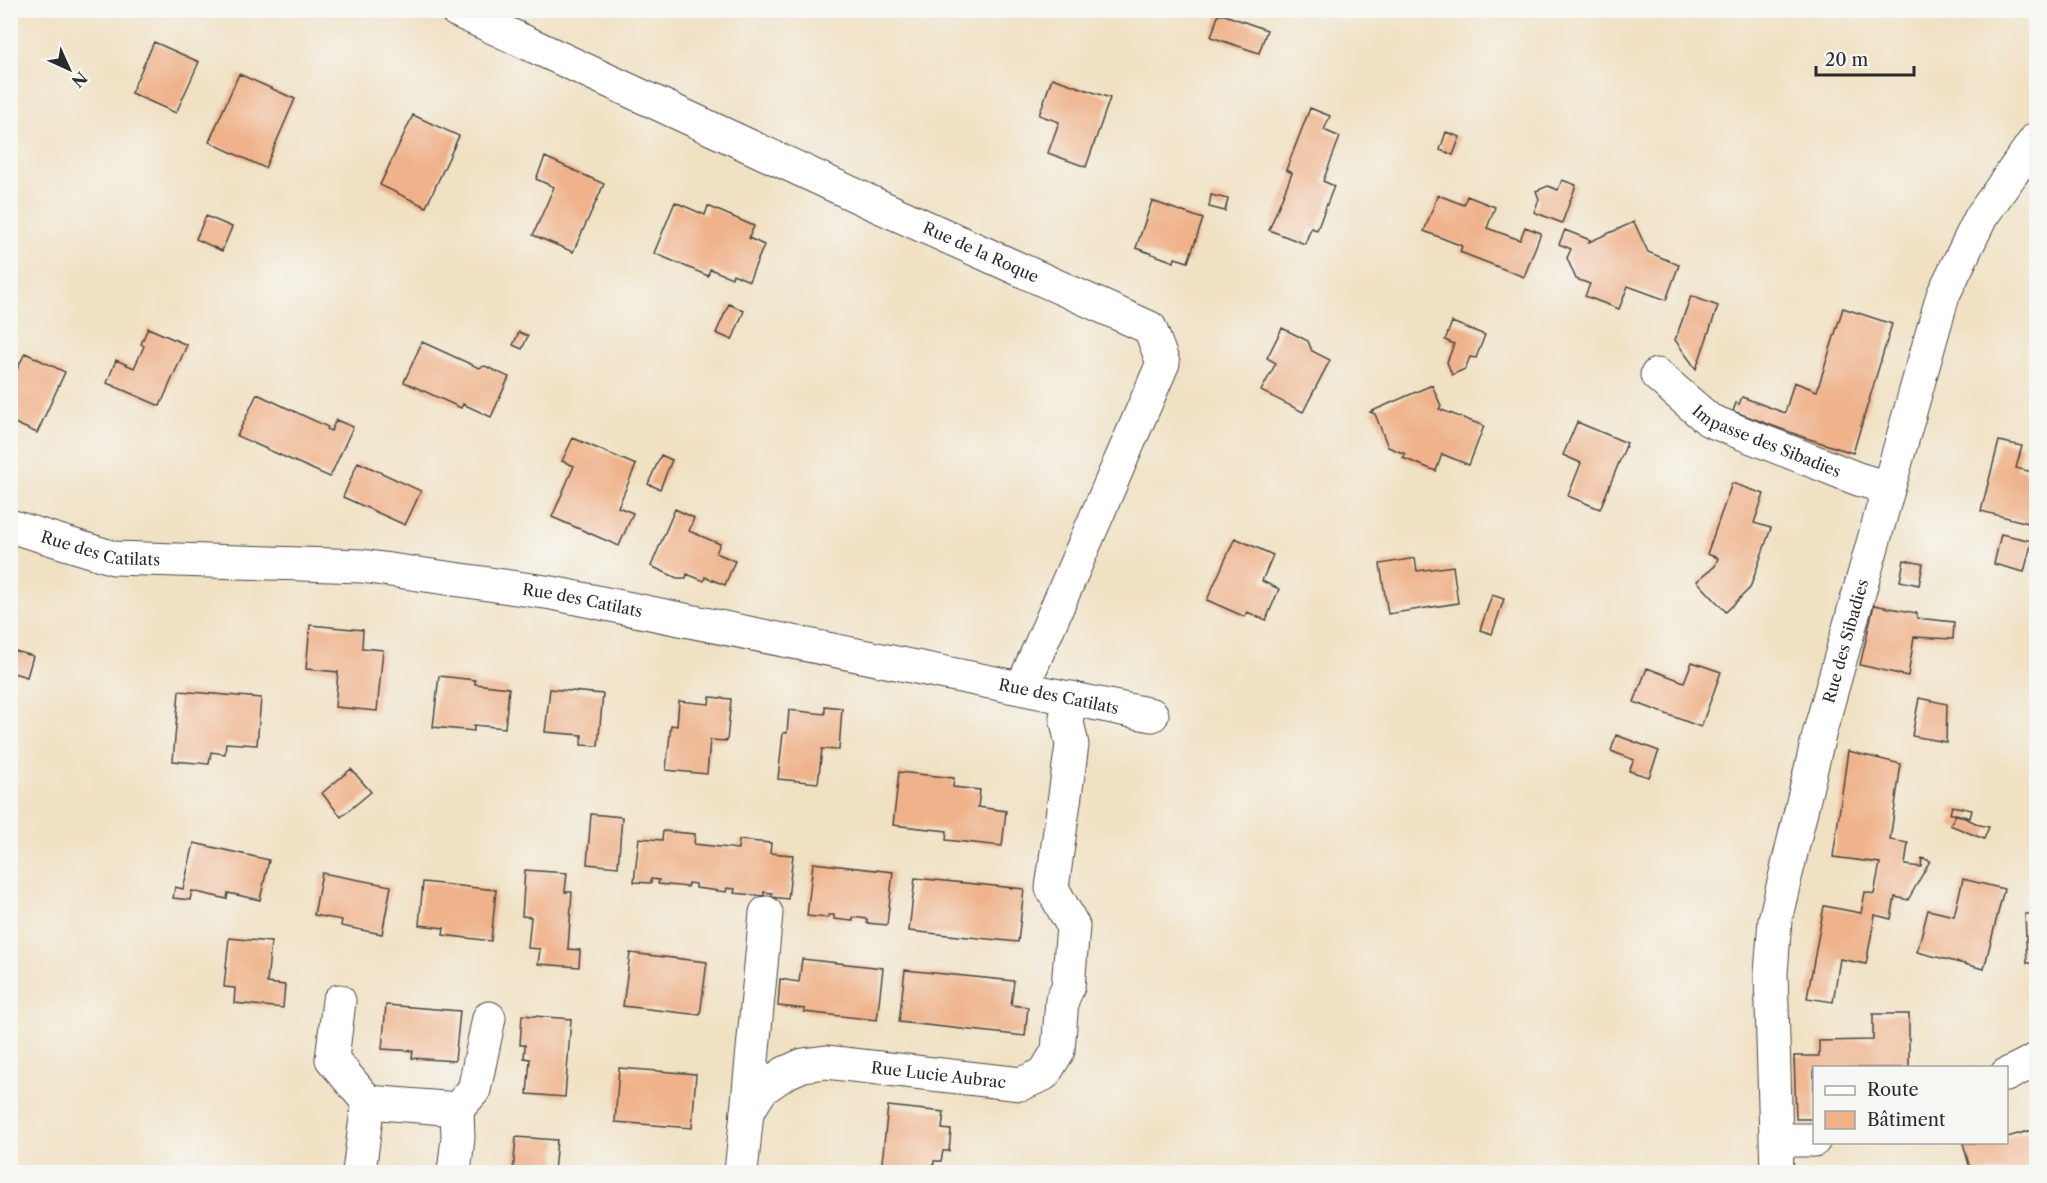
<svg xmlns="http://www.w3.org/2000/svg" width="2047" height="1183" font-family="'Libre Caslon Text',serif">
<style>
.building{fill:#efb28a}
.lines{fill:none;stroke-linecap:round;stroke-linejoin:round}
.minor-casing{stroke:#494642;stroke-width:35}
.minor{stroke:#fff;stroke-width:33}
.labels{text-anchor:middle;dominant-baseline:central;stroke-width:6;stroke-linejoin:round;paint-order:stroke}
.street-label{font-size:16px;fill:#2b2b2b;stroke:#f6f6f2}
</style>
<rect width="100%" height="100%" fill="#f6f6f2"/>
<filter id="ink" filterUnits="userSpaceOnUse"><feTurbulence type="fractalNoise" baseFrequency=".0167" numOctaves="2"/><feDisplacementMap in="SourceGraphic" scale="12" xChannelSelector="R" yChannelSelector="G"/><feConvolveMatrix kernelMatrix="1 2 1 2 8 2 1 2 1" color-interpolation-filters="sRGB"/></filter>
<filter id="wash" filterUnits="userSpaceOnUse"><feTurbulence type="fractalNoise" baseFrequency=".008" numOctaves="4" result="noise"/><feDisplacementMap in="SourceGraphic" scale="24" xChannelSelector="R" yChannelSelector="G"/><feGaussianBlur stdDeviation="1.35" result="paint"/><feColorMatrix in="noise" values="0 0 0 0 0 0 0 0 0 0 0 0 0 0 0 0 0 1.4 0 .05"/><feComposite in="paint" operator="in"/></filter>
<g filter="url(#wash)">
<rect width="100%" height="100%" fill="#f0e1c3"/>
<g id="blocks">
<path class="building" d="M1219,13l48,17 -8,23 -48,-16z
M154,42l45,20 -23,51 -45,-20z
M239,74l56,25 -30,69 -56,-26z
M1052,78l58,20 -24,69 -38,-14 11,-31 -20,-7z
M1310,108l20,8 -6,14 16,7 -17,44 11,5 -17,44 -6,-2 -6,16 -36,-14 23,-57 -6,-3z
M413,115l46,21 -33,71 -46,-22z
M1446,132l14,5 -7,18 -13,-5z
M545,157l59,27 -31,68 -40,-17 21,-48 -18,-8z
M1562,180l14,5 -14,38 -28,-11 5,-13 -3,-8 12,-5 10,4z
M1211,195l17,4 -3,12 -16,-4z
M1438,195l26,10 3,-9 28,11 -8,21 33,12 5,-13 16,6 -17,44 -64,-25 2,-6 -38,-15z
M1152,201l51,18 -15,43 -13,-4 -1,4 -38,-14z
M675,202l30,13 3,-9 46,20 -5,12 15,7 -15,36 -16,-7 -1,4 -22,-9 -2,7 -54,-23z
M206,216l26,11 -10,24 -26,-12z
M1634,222l14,30 31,13 -13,35 -38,-14 -9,23 -34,-13 5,-12 -14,-5 -9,-21 4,-9 -12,-5 6,-14 25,10 -1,2z
M1691,296l27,10 -22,63 -21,-29z
M729,304l15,7 -12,29 -16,-7z
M1843,308l49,16 -39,129 -50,-16 -70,-26 3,-8 3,1 3,-7 43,16 9,-31 23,9z
M1452,322l33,13 -9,23 -6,-1 -5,12 -13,6 -5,-13 7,-18 -9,-4z
M148,328l39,17 -27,61 -53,-23 9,-23 18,8 10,-22 -3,-2z
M1282,328l26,13 4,10 18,9 -27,52 -42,-21 15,-28 -9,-5z
M519,332l9,4 -6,13 -9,-4z
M422,342l57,26 6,-2 24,11 -18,40 -28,-13 -2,4 -57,-26z
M25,353l40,19 -28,61 -27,-12v-37z
M1432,385l9,21 -2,3 45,17 -15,39 -27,-11 -6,17 -33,-13 2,-4 -17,-7 -13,-33 -5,-2z
M257,394l71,33 -1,2 4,2 5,-11 17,7 -23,50 -93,-41z
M1577,422l50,21 -27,66 -32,-13 13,-33 -18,-8z
M573,438l63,27 -18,42 15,6 -14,33 -67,-29 22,-51 -12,-5z
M1999,441l23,5 -6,22 20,5v52l-55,-14z
M661,455l11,5 -12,29 -12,-5z
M358,462l63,29 -16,34 -62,-28z
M1732,483l32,11 -10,29 17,5 -21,60 -24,24 -29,-31 18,-15 3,-8 -11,-4z
M675,509l19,9 -5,13 31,13 -4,9 19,8 -10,24 -20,-8 -1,4 -17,-7 -1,4h-9l-26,-12z
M2001,534l31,7 -8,31 -30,-8z
M1235,538l38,17 -11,26 17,8 -13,31 -19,-8 -2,5 -38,-17z
M1415,558l2,13 36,-5 5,37 -70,11 -8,-50z
M1904,560l19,4 -4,21 -19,-4z
M1492,595l12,4 -12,35 -12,-4z
M1874,605l43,8v5l37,4 -1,17 -39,-2 -6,39 -48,-11z
M310,625l53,5 -1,18 21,2 -6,61 -42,-4 3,-35 -32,-3z
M12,650l21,6 -6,21 -17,-5z
M1692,662l29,10 -20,55 -67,-25 13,-34 37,14z
M439,676l36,4v4l34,4 -4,40 -31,-3v6l-41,-4z
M550,689l53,5 -5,52 -17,-1 1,-10 -37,-3z
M179,691l82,7 -4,47 -31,-2 -1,11 -14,-2 -2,12 -36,-3z
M710,697l21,2 -4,42 -17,-1 -3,34 -41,-4 5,-45 6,1 2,-25 30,3z
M1919,698l28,6 -1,38 -34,-6z
M825,706l17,2 -3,42 -17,-1 -4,34 -40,-4 5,-46h4l2,-23 36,4z
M1616,735l43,16 -10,26 -20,-6 5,-11 -23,-9z
M1848,751l53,13 -11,76 18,3 -3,22 16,2 1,-9 8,3 -22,39 -13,-3 -4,22 -16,-4 -9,49 -26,-5 -7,43 -26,-4 17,-92 37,7 4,-21 9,2 6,-31 -47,-6z
M351,769l20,23 -30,25 -19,-24z
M899,772l55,6 -1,9 27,3 -2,17 28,4 -4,35 -56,-6 1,-9 -54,-6z
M1952,806l20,4 -2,8 -14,-4 24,11 9,2 -5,12 -34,-14 6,-11h-6z
M591,814l31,3 -4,50 -31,-3z
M663,831l32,3 -1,10 44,5 1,-9 32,3 -1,10 23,2 -5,44 -17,-2 1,-4 -8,-1v4l-30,-3 1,-4 -8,-1 -1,4 -30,-4v-4l-8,-1v4l-30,-3 1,-4 -8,-1v4l-17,-1 5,-44 23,2z
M194,843l75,17 -9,40 -32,-7 -1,6 -35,-8 -2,9 -17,-2 2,-11 8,2z
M813,863l80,9 -6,53 -20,-2v-4l-14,-2v4l-19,-2v-4h-6v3l-21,-2z
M525,870l42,3 -2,19h7l-4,57 12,1 -1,17 -41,-3 2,-15 -12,-1 3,-31 -9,-1z
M322,873l69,13 -9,48 -41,-8 1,-6 -28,-5z
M915,878l109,11 -6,53 -109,-11z
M1963,879l41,10 -20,80 -67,-17 11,-42 26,6z
M423,882l73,8 -5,51 -48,-6 1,-7 -25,-3z
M2025,914h11v49h-9z
M229,938l42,4 -4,41 18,2 -2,23 -49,-5 1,-15 -11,-1z
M630,953l77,9 -7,53 -77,-9z
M802,959l81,9 -6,52 -73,-8 1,-3 -27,-3 2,-27 19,3z
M905,970l109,11 -3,24 17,2 -3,29 -126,-14z
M386,1005l74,6 -5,50 -43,-3 1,-7 -31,-2z
M1873,1014h36v54h-95v51h-18l-2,-63h25v-15l54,-1z
M522,1015l49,4 -6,78 -38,-3 3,-35 -6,-1 1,-13h-5z
M619,1068l77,6 -4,54 -77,-6z
M888,1106l56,6 -2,17 9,1 -2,21h-6l-2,10h-7l-1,11h-52z
M2036,1129v38l-21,5h-44l-8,-29h44v-6z
M516,1137l41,3 -3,32h-41z"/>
</g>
</g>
<g filter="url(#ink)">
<use href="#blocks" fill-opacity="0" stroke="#494642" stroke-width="1.5"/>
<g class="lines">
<defs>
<g id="minor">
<path id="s1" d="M456,10l414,192 280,126 13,35 -141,325"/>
<path id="s2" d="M1657,375l52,45 149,59 30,9"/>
<path id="s3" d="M10,526l104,32 248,8 190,27 600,122"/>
<path d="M339,1001l-7,58 36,43"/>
<path d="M2006,1075l30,-15"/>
<path d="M368,1102l89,7"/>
<path d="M457,1109l17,-19 15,-72"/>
<path d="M747,1112l19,-199"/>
<path d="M1777,1140h37"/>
<path d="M359,1172l9,-70"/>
<path d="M454,1172l4,-34 -1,-29"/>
<path id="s4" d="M741,1172l6,-60 15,-23 23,-16 18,-8 23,-3 195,22 23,-10 14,-23 4,-51 6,-13 5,-61 -21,-38 20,-143 -6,-28 6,-19"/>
<path id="s5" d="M1777,1172l-6,-199 4,-53 45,-189 123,-436 38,-78 55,-78"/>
</g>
</defs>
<use href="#minor" class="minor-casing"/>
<use href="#minor" class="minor"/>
</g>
</g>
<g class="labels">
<g class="street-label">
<text stroke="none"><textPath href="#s1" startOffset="578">Rue de la Roque</textPath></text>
<text stroke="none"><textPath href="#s2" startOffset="130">Impasse des Sibadies</textPath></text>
<text stroke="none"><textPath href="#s3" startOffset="94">Rue des Catilats</textPath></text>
<text stroke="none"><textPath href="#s3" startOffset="580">Rue des Catilats</textPath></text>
<text stroke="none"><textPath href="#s5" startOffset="540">Rue des Sibadies</textPath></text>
<text stroke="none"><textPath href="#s3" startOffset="1066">Rue des Catilats</textPath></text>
<text stroke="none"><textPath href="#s4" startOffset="272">Rue Lucie Aubrac</textPath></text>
</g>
</g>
<rect width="2047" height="1183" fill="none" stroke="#f6f6f2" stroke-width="36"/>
<rect x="1813" y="1066" width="195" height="78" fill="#f6f6f2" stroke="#a5a5a2" stroke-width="1.5"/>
<rect x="1825" y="1086" width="30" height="9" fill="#ffffff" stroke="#a5a5a2" stroke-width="1.5"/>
<text x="1867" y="1096" font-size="18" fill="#2b2b2b">Route</text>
<rect x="1825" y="1111" width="30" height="18" fill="#efb28a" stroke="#a5a5a2" stroke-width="1.5"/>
<text x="1867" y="1126" font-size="18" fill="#2b2b2b">Bâtiment</text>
<g transform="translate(69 69) rotate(135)" stroke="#f6f6f2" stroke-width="4.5" paint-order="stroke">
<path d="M0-4.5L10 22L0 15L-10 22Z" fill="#2b2b2b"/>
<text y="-9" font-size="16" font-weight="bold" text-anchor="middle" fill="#2b2b2b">N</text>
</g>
<path d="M1816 66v9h98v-9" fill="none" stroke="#2b2b2b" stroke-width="3"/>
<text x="1825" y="66" font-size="18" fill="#2b2b2b" stroke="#f6f6f2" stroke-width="4.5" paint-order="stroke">20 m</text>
</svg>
